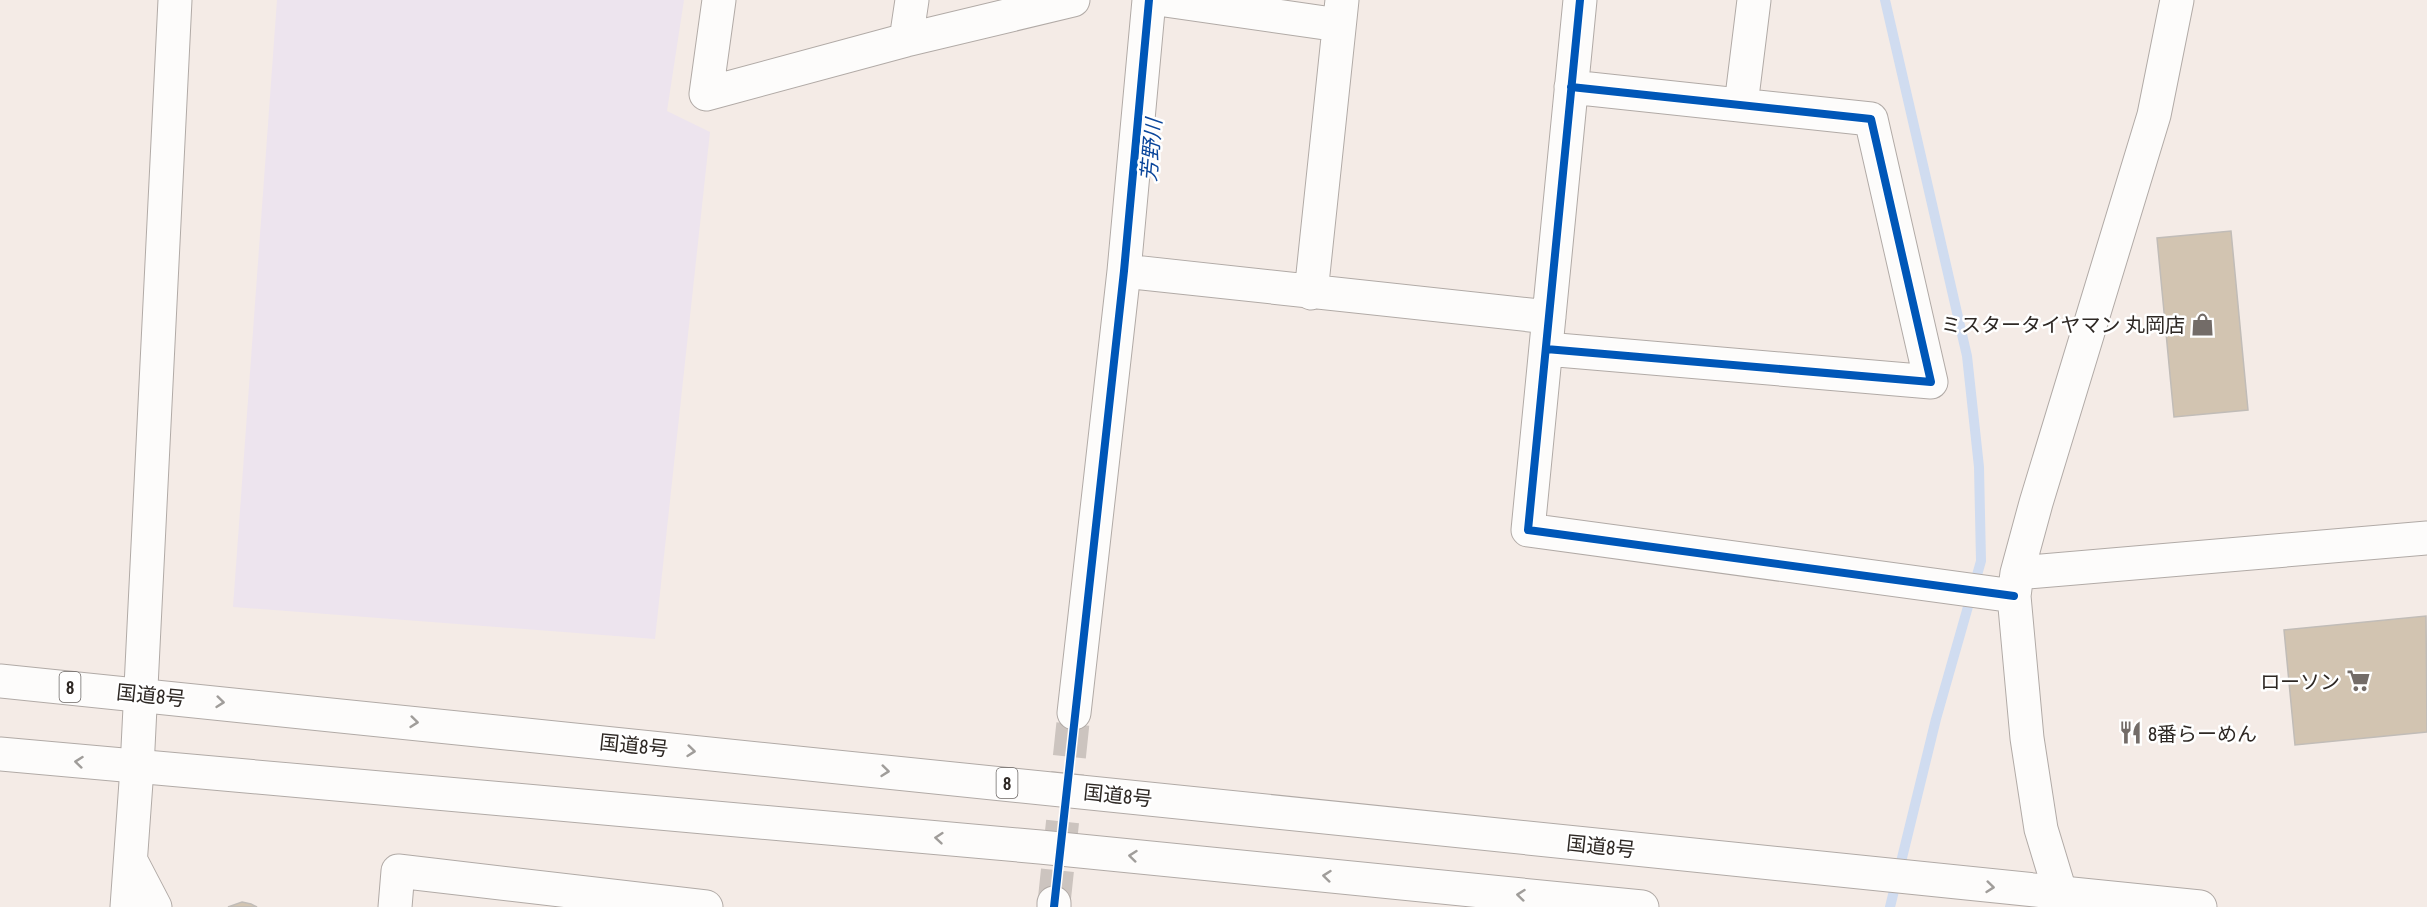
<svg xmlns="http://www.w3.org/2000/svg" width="2427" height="907" font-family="'Archivo Narrow','Noto Sans JP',sans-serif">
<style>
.industrial{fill:#ede4ee}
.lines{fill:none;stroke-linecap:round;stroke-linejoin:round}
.stream{stroke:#d0dcf0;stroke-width:10}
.building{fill:#d2c4b1;stroke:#c1bcb7;stroke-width:1.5}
.minor-tunnel{stroke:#ccc4bf;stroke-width:33;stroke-dasharray:33 16;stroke-linecap:butt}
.minor-casing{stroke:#b1aaa6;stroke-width:35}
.highway-casing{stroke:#b1aaa6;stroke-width:35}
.minor{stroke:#fdfcfb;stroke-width:33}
.highway{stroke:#fdfcfb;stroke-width:33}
.cycleway-casing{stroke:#fff;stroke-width:11}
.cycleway{stroke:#0057b8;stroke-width:8}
.oneway{stroke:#a09d9a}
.labels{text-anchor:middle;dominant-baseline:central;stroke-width:5;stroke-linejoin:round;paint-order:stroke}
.shield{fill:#fff;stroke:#6d6866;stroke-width:1.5}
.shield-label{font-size:18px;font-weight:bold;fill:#2e2824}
.poi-label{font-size:20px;fill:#2e2824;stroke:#fff;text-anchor:end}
.street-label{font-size:20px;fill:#2e2824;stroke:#fff}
.water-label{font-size:21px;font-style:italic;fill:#0b469b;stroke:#fff}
</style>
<rect width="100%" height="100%" fill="#f4ebe6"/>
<path class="industrial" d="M277,0h407l-17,111 43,21 -55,507 -422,-32z"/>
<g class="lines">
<path class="stream" d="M1885,0l82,356 12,111 2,94 -45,158 -46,188"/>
</g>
<path class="building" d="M2231,231l17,179 -74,7 -17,-179z
M2426,616l1,116 -132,13 -11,-115z
M242,902l9,2 6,3h-29z"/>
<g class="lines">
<path class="minor-tunnel" d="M1054,903l20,-190"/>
<defs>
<path id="minor" d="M719,0l-13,94 200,-54 167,-40
M1165,0l174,25
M1580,0l-52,530 486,66
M906,40l6,-40
M1741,105l13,-105
M1124,271l425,46
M1311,293l31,-293
M1546,349l385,33 -60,-263 -300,-32
M2017,573l410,-35
M1074,713l50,-442 25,-271
M131,861l24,46
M2061,895l-20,-66 -14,-91 -13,-142 3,-23 19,-70 118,-388 23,-115
M127,907l10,-139 38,-768
M395,907l3,-36 308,36
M1054,907v-4"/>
<path id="highway" d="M0,681l2200,226
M0,754l1040,93 602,60"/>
</defs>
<use href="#minor" class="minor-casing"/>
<use href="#highway" class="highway-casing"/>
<use href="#minor" class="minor"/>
<use href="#highway" class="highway"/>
<defs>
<path id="cycleway" d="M1580,0l-52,530 486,66
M1546,349l385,33 -60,-263 -300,-32
M1054,907l70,-636 25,-271"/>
</defs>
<use href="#cycleway" class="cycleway-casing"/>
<use href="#cycleway" class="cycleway"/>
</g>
<defs><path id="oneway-chevron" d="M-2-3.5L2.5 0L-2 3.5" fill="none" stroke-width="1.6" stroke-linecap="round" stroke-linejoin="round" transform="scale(1.5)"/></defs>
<g class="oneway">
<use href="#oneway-chevron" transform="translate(220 702) rotate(6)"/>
<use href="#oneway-chevron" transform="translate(414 722) rotate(6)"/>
<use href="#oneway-chevron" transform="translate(691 751) rotate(6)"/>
<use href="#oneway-chevron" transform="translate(79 762) rotate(-174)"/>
<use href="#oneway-chevron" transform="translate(885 771) rotate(6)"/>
<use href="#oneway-chevron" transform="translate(939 838) rotate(-175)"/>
<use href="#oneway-chevron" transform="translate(1133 856) rotate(-174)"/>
<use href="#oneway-chevron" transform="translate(1327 876) rotate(-174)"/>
<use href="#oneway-chevron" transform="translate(1990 887) rotate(6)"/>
<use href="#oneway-chevron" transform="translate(1521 895) rotate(-174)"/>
</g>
<defs>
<symbol id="shop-bare" viewBox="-9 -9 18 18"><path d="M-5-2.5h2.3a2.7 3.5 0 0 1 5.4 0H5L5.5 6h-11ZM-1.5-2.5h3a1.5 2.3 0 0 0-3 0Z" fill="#736c68" stroke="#fff" stroke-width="2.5" paint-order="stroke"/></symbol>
<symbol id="supermarket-bare" viewBox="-9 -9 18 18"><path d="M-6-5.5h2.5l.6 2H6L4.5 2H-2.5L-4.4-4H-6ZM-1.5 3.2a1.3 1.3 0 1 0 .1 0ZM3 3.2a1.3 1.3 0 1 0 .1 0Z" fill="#736c68" stroke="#fff" stroke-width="2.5" paint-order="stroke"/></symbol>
<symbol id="restaurant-bare" viewBox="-9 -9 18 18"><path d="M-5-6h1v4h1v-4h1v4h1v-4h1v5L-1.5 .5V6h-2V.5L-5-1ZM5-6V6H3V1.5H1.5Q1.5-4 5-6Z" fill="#736c68" stroke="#fff" stroke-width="2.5" paint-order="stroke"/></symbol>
</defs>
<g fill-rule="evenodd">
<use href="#shop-bare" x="2186" y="308" width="33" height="33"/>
<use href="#supermarket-bare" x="2342" y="664" width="33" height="33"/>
<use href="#restaurant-bare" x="2114" y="716" width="33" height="33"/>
</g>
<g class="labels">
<g class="shield">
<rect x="59.5" y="672" width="21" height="30" rx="4.5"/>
<rect x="996.5" y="768" width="21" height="30" rx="4.5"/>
</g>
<g class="shield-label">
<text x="70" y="687">8</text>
<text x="1007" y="783">8</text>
</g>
<g class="poi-label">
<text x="2185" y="324">ミスタータイヤマン 丸岡店</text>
<text x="2340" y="681">ローソン</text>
<text x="2148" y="733" text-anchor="start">8番らーめん</text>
</g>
<g class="street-label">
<text transform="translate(151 695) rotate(6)">国道8号</text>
<text transform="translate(634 745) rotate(6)">国道8号</text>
<text transform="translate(1118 795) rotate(6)">国道8号</text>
<text transform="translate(1601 846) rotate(6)">国道8号</text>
</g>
<g class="water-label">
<text transform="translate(1151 150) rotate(-85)">芳野川</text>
</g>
</g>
</svg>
